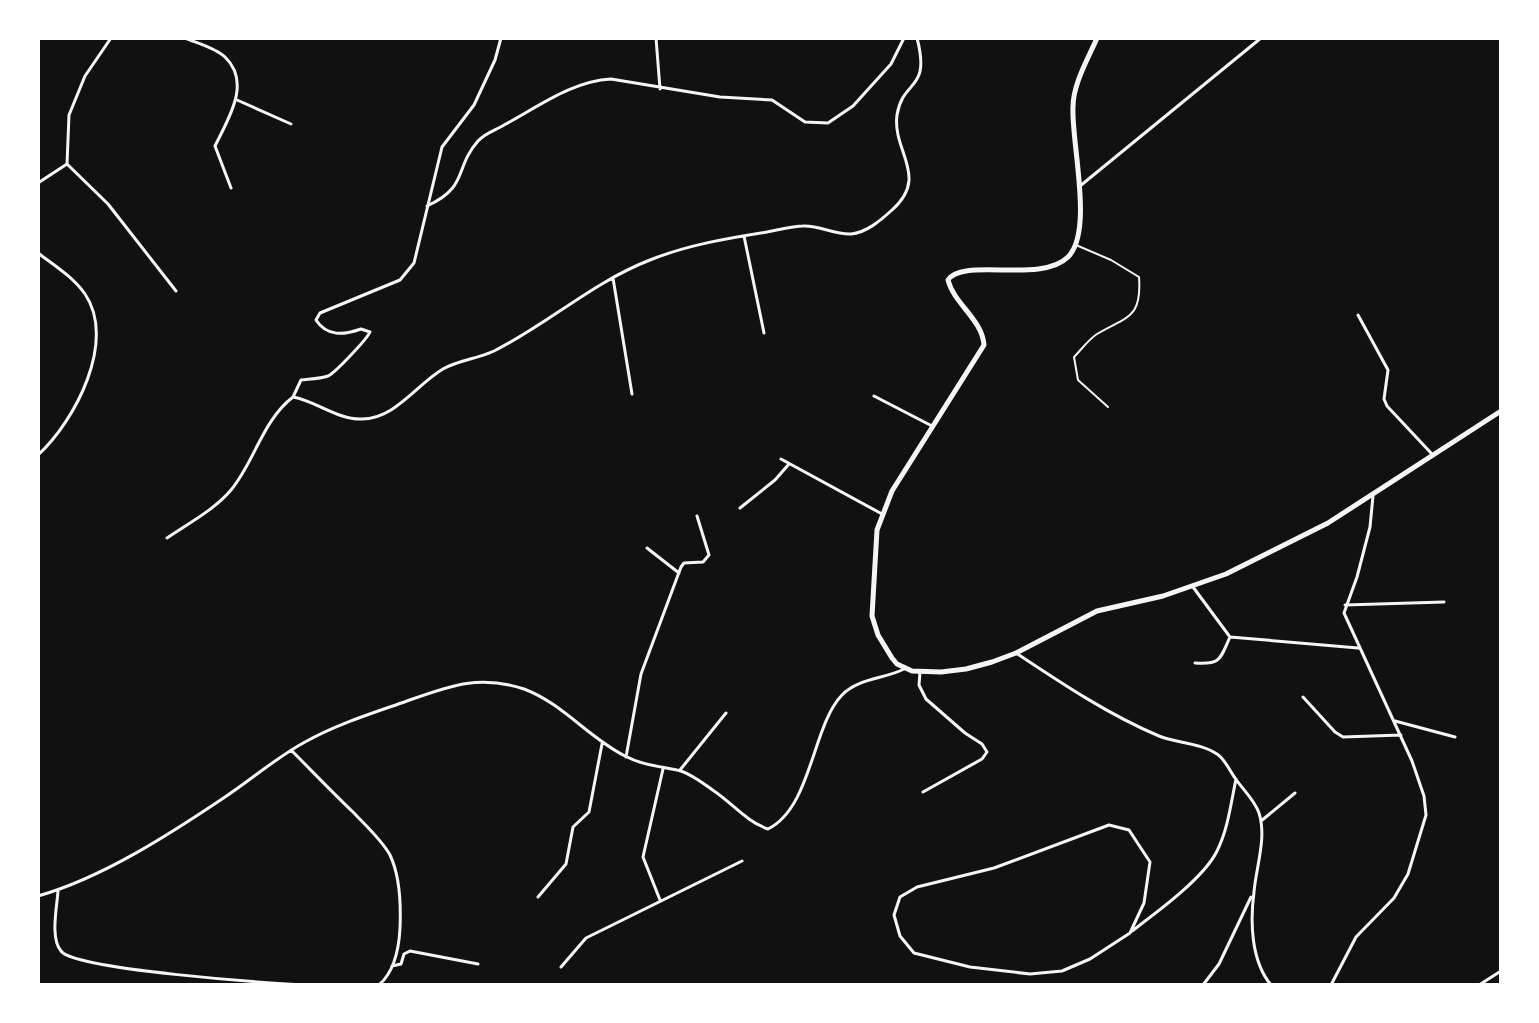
<svg xmlns="http://www.w3.org/2000/svg" width="1539" height="1023" font-family="Raleway,sans-serif">
<style>
.lines{fill:none;stroke-linecap:round;stroke-linejoin:round}
.service{stroke:#f5f5f5;stroke-width:2}
.minor{stroke:#f5f5f5;stroke-width:3}
.secondary{stroke:#f5f5f5;stroke-width:5}
</style>
<rect width="100%" height="100%" fill="#111"/>
<g class="lines">
<path class="service" d="M1076,245l35,15 28,17c3,42 -12,39 -42,57 -9,6 -16,16 -23,23l4,23 30,27"/>
<path class="minor" d="M185,38c12,5 31,10 40,19 27,26 3,62 -10,89l16,42
M656,38l4,51
M237,100l54,24
M67,164l41,40 68,87
M38,183l29,-19 2,-49 16,-39 26,-38
M1080,186l181,-148
M427,206c42,-19 27,-38 51,-65 7,-8 18,-11 26,-16 34,-18 68,-44 107,-46l109,18 52,3 33,22 23,1 25,-17 38,-42 13,-26
M744,236l20,97
M38,253c16,12 35,24 47,41 32,47 -10,127 -47,161
M613,278l19,116
M1358,315l30,55 -4,29 3,7 44,47
M874,396l58,30
M293,397l8,-17c8,-1 19,-1 27,-4 7,-3 39,-37 42,-44l-9,-3c-17,6 -34,8 -45,-9l4,-7 80,-33 14,-17 28,-116 32,-42 21,-45 6,-22
M781,459l101,55
M740,508l35,-28 14,-16
M167,538c22,-15 47,-28 64,-48 24,-29 31,-69 62,-93 23,4 45,23 69,22 33,0 55,-35 81,-50 16,-9 34,-10 51,-18 54,-27 99,-69 156,-91 37,-15 79,-22 117,-28 12,-2 25,-6 36,-6 16,-1 32,9 48,8 15,-1 30,-14 41,-24 38,-34 0,-58 5,-95 6,-37 34,-23 20,-77
M647,548l32,25
M1193,587l37,50 128,11
M1345,605l99,-3
M1016,653c45,30 93,62 143,83 17,7 42,7 58,18 8,5 12,16 18,24 8,12 19,21 24,35 8,25 -3,54 -5,79 -4,30 -3,69 17,93
M1195,663c26,2 25,-4 35,-26
M920,672l-1,13 7,14 39,34 17,11 5,8 -5,7 -59,33
M1303,697l32,35 8,5 58,-2
M1395,721l60,16
M291,750c21,21 41,42 62,62 12,13 28,27 37,43 10,21 11,50 10,73 -1,21 -5,43 -21,57
M626,757l15,-83 40,-107 3,-4 19,-1 6,-7 -12,-39
M680,770l46,-57
M1261,821l34,-28
M1109,825l20,5 21,32 -6,41 -14,30 -40,26 -28,12 -32,3 -60,-7 -56,-14 -14,-17 -6,-21 6,-18 17,-10 77,-19z
M58,891c-1,16 -8,47 3,60 14,19 209,32 242,34
M38,896c64,-18 132,-62 187,-99 27,-18 52,-40 80,-55 32,-18 68,-29 102,-41 42,-15 72,-27 117,-12 38,14 65,49 101,67 17,9 33,10 52,14 12,2 27,14 37,21 18,12 33,31 54,38 44,-22 44,-103 74,-134 16,-17 43,-16 62,-26
M538,897l28,-33 7,-37 16,-15 13,-68
M660,900l-17,-43 20,-88
M1132,931c24,-18 72,-53 85,-80 11,-22 14,-48 19,-72
M392,966l9,-2 3,-10 6,-3 68,13
M561,967l25,-29 156,-77
M1203,985l16,-21 32,-67
M1331,985l25,-48 38,-39 14,-24 18,-59 -2,-19 -12,-35 -68,-148 13,-36 13,-50 3,-31
M1479,985l22,-14"/>
<path class="secondary" d="M1097,38c-9,21 -24,46 -24,69 -2,35 21,124 -5,150 -27,27 -106,0 -120,23 6,24 34,39 36,65l-92,146 -15,39 -5,86 6,19 14,23 5,6 15,7 29,1 25,-3 26,-7 24,-9 81,-42 66,-15 63,-22 102,-51 173,-112"/>
</g>
<rect width="1539" height="1023" fill="none" stroke="#ffffff" stroke-width="80"/>
</svg>
